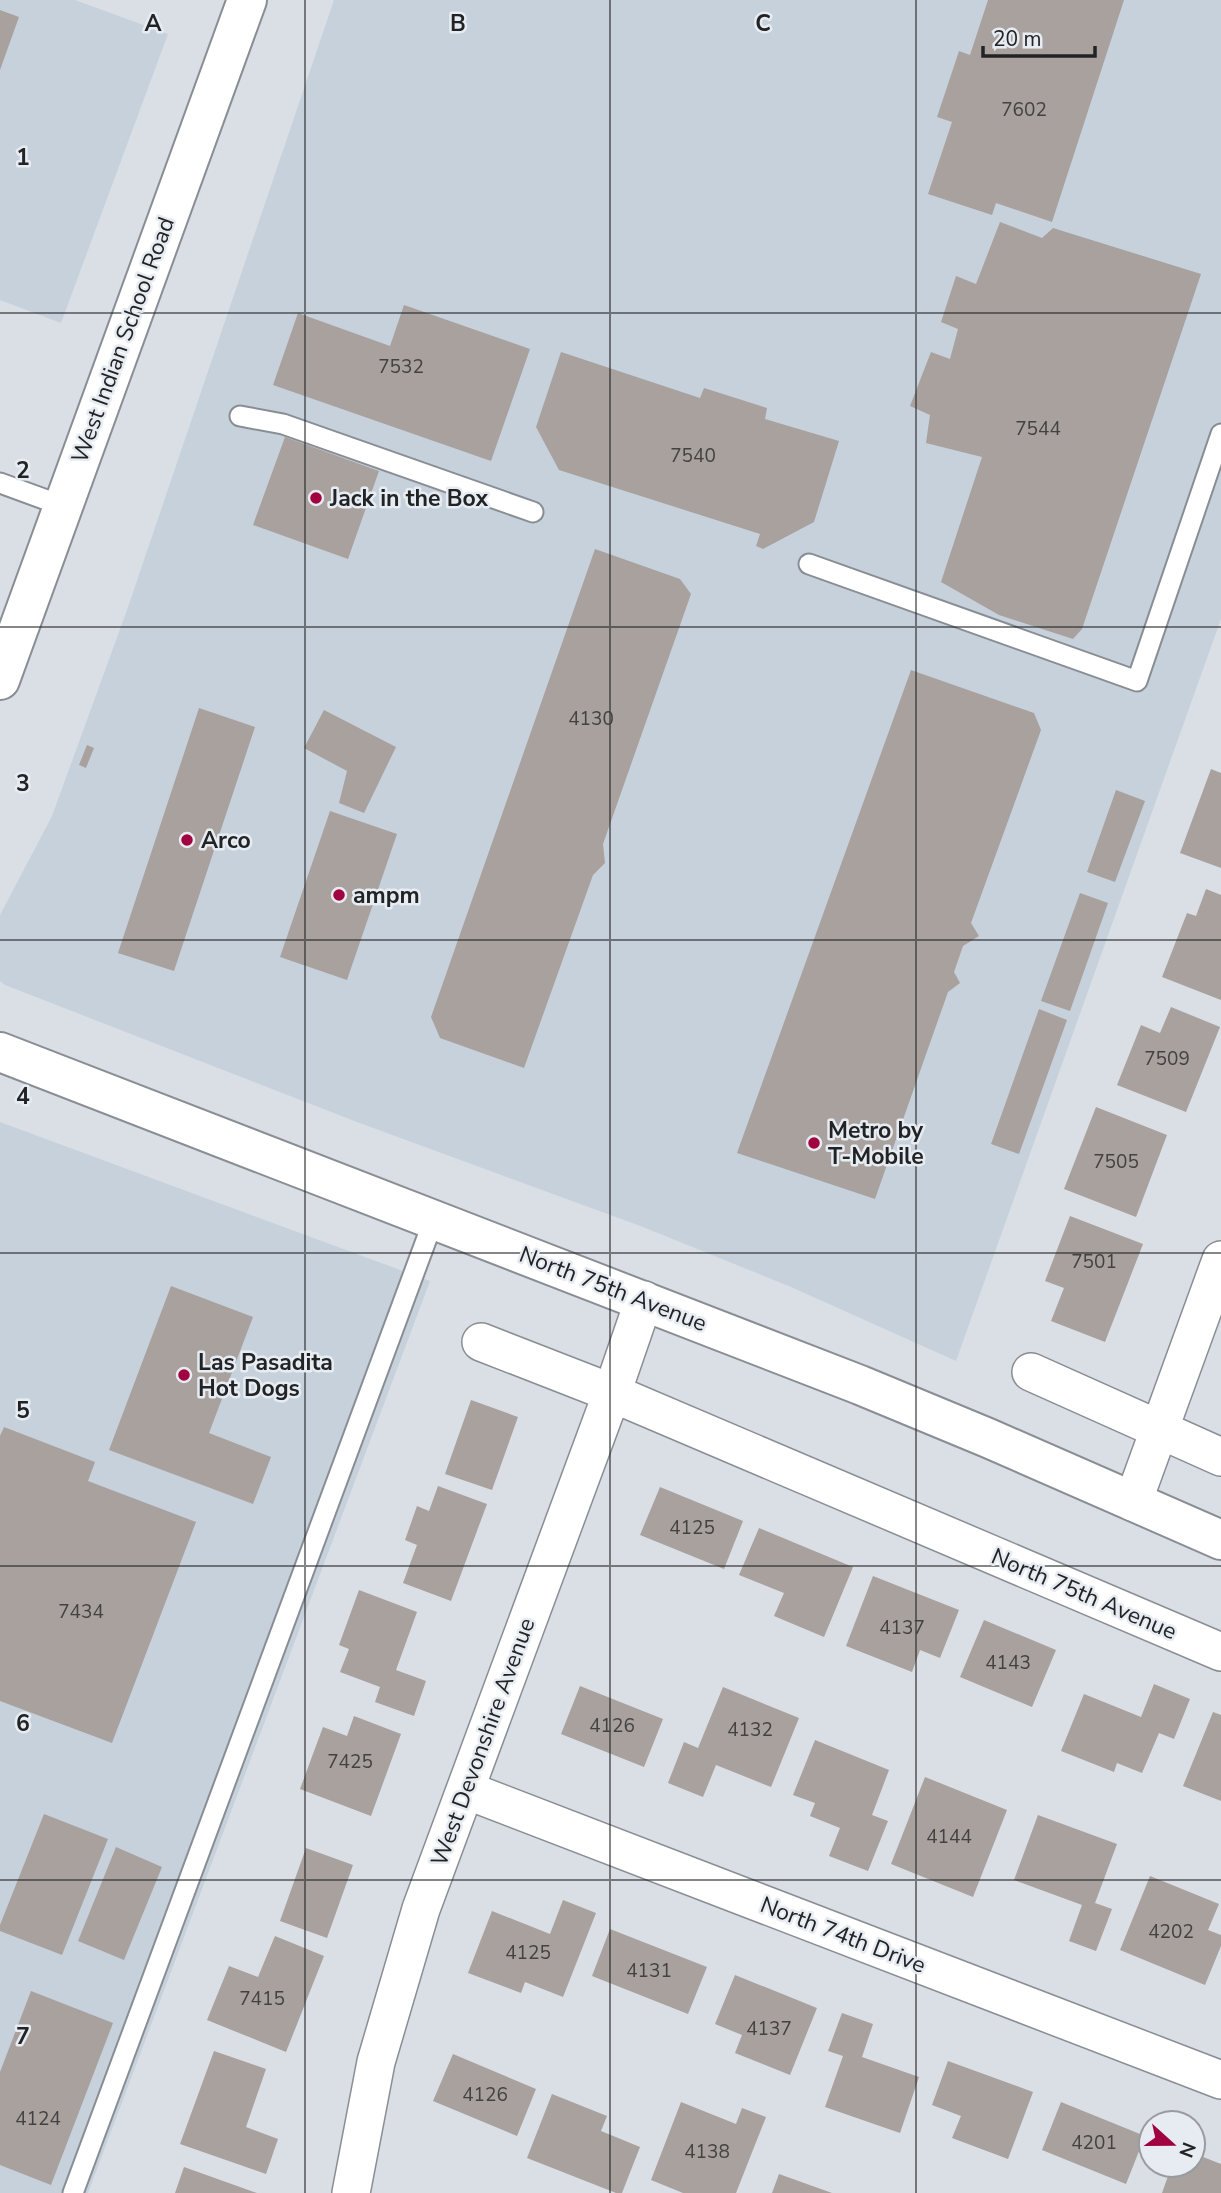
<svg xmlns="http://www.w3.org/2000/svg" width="1221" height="2193" font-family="'Nunito Sans',sans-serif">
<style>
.built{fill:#c7d1dc}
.building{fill:#a8a19d}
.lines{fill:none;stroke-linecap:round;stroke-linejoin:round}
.lane-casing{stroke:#898e94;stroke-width:23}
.street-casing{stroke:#898e94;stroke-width:40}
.secondary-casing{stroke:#898e94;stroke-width:42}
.lane{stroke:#fff;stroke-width:19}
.street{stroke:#fff;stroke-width:37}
.secondary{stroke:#fff;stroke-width:38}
.grid{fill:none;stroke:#212325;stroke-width:2;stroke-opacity:0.55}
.poi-dot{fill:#a10340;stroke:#e7ecf2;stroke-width:2.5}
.labels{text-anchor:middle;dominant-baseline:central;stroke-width:5;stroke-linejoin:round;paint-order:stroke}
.number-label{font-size:19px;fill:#434243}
.street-label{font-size:23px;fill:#212325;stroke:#e7ecf2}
.poi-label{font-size:23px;font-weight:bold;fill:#212325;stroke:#e7ecf2;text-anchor:start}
.grid-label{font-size:23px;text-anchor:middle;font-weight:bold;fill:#212325;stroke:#e7ecf2;stroke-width:5;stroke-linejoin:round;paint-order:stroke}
</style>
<rect width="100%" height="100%" fill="#d9dfe5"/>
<path class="built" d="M0,0h75l93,34 -107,289 -61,-23z
M334,0h887v619l-265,742 -165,-74 -148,-60 -286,-105 -352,-137 -5,-4v-66l52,-99 75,-206z
M0,1122l430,159 -342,912h-88z"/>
<path class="building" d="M988,0h136l-72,222 -56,-19 -4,12 -64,-21 24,-72 -15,-5 22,-66 11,4z
M0,10l19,7 -19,53z
M1000,222l42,16 11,-10 148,46 -119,355 -9,10 -74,-24 -58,-33 41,-125 -56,-14 4,-28 -20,-9 21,-54 19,7 8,-30 -17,-7 15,-46 20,8z
M404,305l126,44 -39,112 -218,-76 25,-72 92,33z
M561,352l139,46 4,-10 63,20 -2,11 74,22 -25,81 -51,27 -7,-3 4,-12 -201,-64 -23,-43z
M285,437l94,34 -31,88 -95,-34z
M595,549l85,30 11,15 -88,250 2,19 -12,12 -69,193 -84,-30 -9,-21z
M911,670l123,43 7,17 -70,193 8,13 -16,10 -9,26 6,11 -12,9 -73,207 -138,-46z
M199,708l56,19 -81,244 -56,-18z
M324,710l72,37 -32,66 -25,-10 8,-32 -43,-23z
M87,745l7,3 -8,20 -7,-3z
M1211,769l10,4v95l-41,-15z
M1116,790l29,11 -30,81 -28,-10z
M330,811l67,23 -50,146 -67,-23z
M1206,889l15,6v105l-59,-23 25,-64 9,3z
M1080,893l28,10 -38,108 -29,-10z
M1171,1007l49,20 -34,85 -69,-27 24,-60 19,8z
M1039,1009l28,11 -48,134 -28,-10z
M1096,1107l71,28 -31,82 -72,-28z
M1070,1216l73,28 -38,98 -54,-21 13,-33 -19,-7z
M171,1286l82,31 -44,116 62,24 -18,47 -144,-54z
M471,1400l47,17 -26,73 -47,-16z
M4,1427l91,35 -7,19 108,41 -84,221 -112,-42v-265z
M438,1486l49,18 -36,97 -48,-18 14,-38 -12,-5 12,-34 12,5z
M660,1487l83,34 -19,48 -84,-34z
M759,1528l94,39 -29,70 -50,-21 10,-23 -45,-18z
M873,1576l86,34 -19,48 -20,-8 -8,22 -66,-26z
M359,1590l58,22 -21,58 30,11 -12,35 -39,-14 5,-15 -40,-15 9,-23 -10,-4z
M984,1620l72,30 -24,57 -72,-30z
M1154,1684l36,15 -16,40 -15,-6 -17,40 -25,-10 -3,9 -53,-21 23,-57 57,23z
M580,1686l83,33 -19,48 -83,-33z
M723,1687l76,31 -28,69 -55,-22 -13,32 -35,-14 16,-41 14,6z
M1213,1712l8,3v86l-38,-15z
M354,1716l47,18 -30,82 -71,-27 23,-62 24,9z
M815,1740l74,30 -17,45 16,6 -20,50 -39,-15 11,-28 -30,-12 5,-13 -22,-8z
M925,1777l82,33 -34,87 -82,-33z
M44,1814l64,25 -46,116 -62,-24v-6z
M1038,1815l79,29 -22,59 17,6 -16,42 -27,-10 13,-36 -68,-25z
M116,1847l46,20 -38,93 -46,-19z
M306,1848l47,17 -26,73 -47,-17z
M1150,1876l69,28 -11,26 13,5v11l-16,39 -85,-35z
M563,1900l33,13 -33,84 -38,-15 -4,11 -53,-20 24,-62 58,23z
M610,1929l97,38 -19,47 -96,-38z
M275,1936l49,20 -38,96 -79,-32 22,-54 29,11z
M735,1975l82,33 -27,67 -55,-22 7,-18 -27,-11z
M31,1991l82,32 -62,162 -51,-20v-93z
M842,2013l31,11 -11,33 57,20 -19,56 -75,-26 18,-51 -15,-5z
M214,2051l52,18 -20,58 32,12 -12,35 -86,-30z
M453,2054l83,35 -19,47 -84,-35z
M948,2061l85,31 -25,67 -56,-21 9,-22 -29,-11z
M552,2094l55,22 -6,15 39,16 -18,46h-6l-89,-35z
M681,2102l55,22 6,-16 24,9 -30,76h-53l-32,-13z
M1061,2102l84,34 -19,48 -84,-34z
M1193,2153l28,11v29h-59l10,-28h21z
M184,2167l73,26h-82z
M779,2174l53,19h-60z"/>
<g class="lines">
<defs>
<path id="lane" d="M240,416l43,8 250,88
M0,483l63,23
M809,564l328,117 84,-247
M73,2193l361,-974"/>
<path id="street" d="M481,1342l131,51 609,259
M1031,1372l190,85
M1133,1502l88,-242
M466,1790l755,290
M351,2193l25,-131 45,-153 191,-516 32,-93"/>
<path id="secondary" d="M0,680l247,-680
M0,1052l860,333 128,53 233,102"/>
</defs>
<use href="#lane" class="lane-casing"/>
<use href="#street" class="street-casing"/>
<use href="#secondary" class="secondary-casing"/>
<use href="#lane" class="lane"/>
<use href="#street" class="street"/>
<use href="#secondary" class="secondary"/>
</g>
<path class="grid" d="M305,0v2193M610,0v2193M916,0v2193M0,313h1221M0,627h1221M0,940h1221M0,1253h1221M0,1566h1221M0,1880h1221"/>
<g class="poi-dot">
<circle cx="316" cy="498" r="7"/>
<circle cx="187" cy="840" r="7"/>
<circle cx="339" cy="895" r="7"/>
<circle cx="814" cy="1143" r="7"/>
<circle cx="184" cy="1375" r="7"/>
</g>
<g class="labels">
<g class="number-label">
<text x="1024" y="110">7602</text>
<text x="401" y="367">7532</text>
<text x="1038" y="429">7544</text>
<text x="693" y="456">7540</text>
<text x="591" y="719">4130</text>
<text x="1167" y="1059">7509</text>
<text x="1116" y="1162">7505</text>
<text x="1094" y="1262">7501</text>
<text x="692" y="1528">4125</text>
<text x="81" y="1612">7434</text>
<text x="902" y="1628">4137</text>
<text x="1008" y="1663">4143</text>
<text x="612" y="1726">4126</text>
<text x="750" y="1730">4132</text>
<text x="350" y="1762">7425</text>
<text x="949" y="1837">4144</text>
<text x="1171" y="1932">4202</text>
<text x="528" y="1953">4125</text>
<text x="649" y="1971">4131</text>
<text x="262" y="1999">7415</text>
<text x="769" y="2029">4137</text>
<text x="485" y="2095">4126</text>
<text x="38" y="2119">4124</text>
<text x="1094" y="2143">4201</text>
<text x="707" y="2152">4138</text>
</g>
<g class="street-label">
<text transform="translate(123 340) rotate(-70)">West Indian School Road</text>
<text transform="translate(613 1289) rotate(21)">North 75th Avenue</text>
<text transform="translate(1084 1594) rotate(23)">North 75th Avenue</text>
<text transform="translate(483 1742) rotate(-70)">West Devonshire Avenue</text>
<text transform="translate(843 1935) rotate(21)">North 74th Drive</text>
</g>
<g class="poi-label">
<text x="330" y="498">Jack in the Box</text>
<text x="201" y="840">Arco</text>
<text x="353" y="895">ampm</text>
<text x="828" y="1130">Metro by<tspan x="828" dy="26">T-Mobile</tspan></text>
<text x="198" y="1362">Las Pasadita<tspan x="198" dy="26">Hot Dogs</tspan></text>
</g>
</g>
<g class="grid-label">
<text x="153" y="31">A</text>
<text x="458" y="31">B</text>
<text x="763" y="31">C</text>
<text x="23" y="165">1</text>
<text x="23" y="478">2</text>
<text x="23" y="791">3</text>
<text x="23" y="1104">4</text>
<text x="23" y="1418">5</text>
<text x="23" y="1731">6</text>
<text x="23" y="2044">7</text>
</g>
<g transform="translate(1172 2144) rotate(111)"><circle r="33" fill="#e7ecf2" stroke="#989ca0" stroke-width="2"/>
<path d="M0-5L12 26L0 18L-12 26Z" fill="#a10340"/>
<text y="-10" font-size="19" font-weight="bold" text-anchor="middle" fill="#212325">N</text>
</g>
<path d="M983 46v10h112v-10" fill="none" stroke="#212325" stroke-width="3.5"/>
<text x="993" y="46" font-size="21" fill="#212325" stroke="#e7ecf2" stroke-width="5" paint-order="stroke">20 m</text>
</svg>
